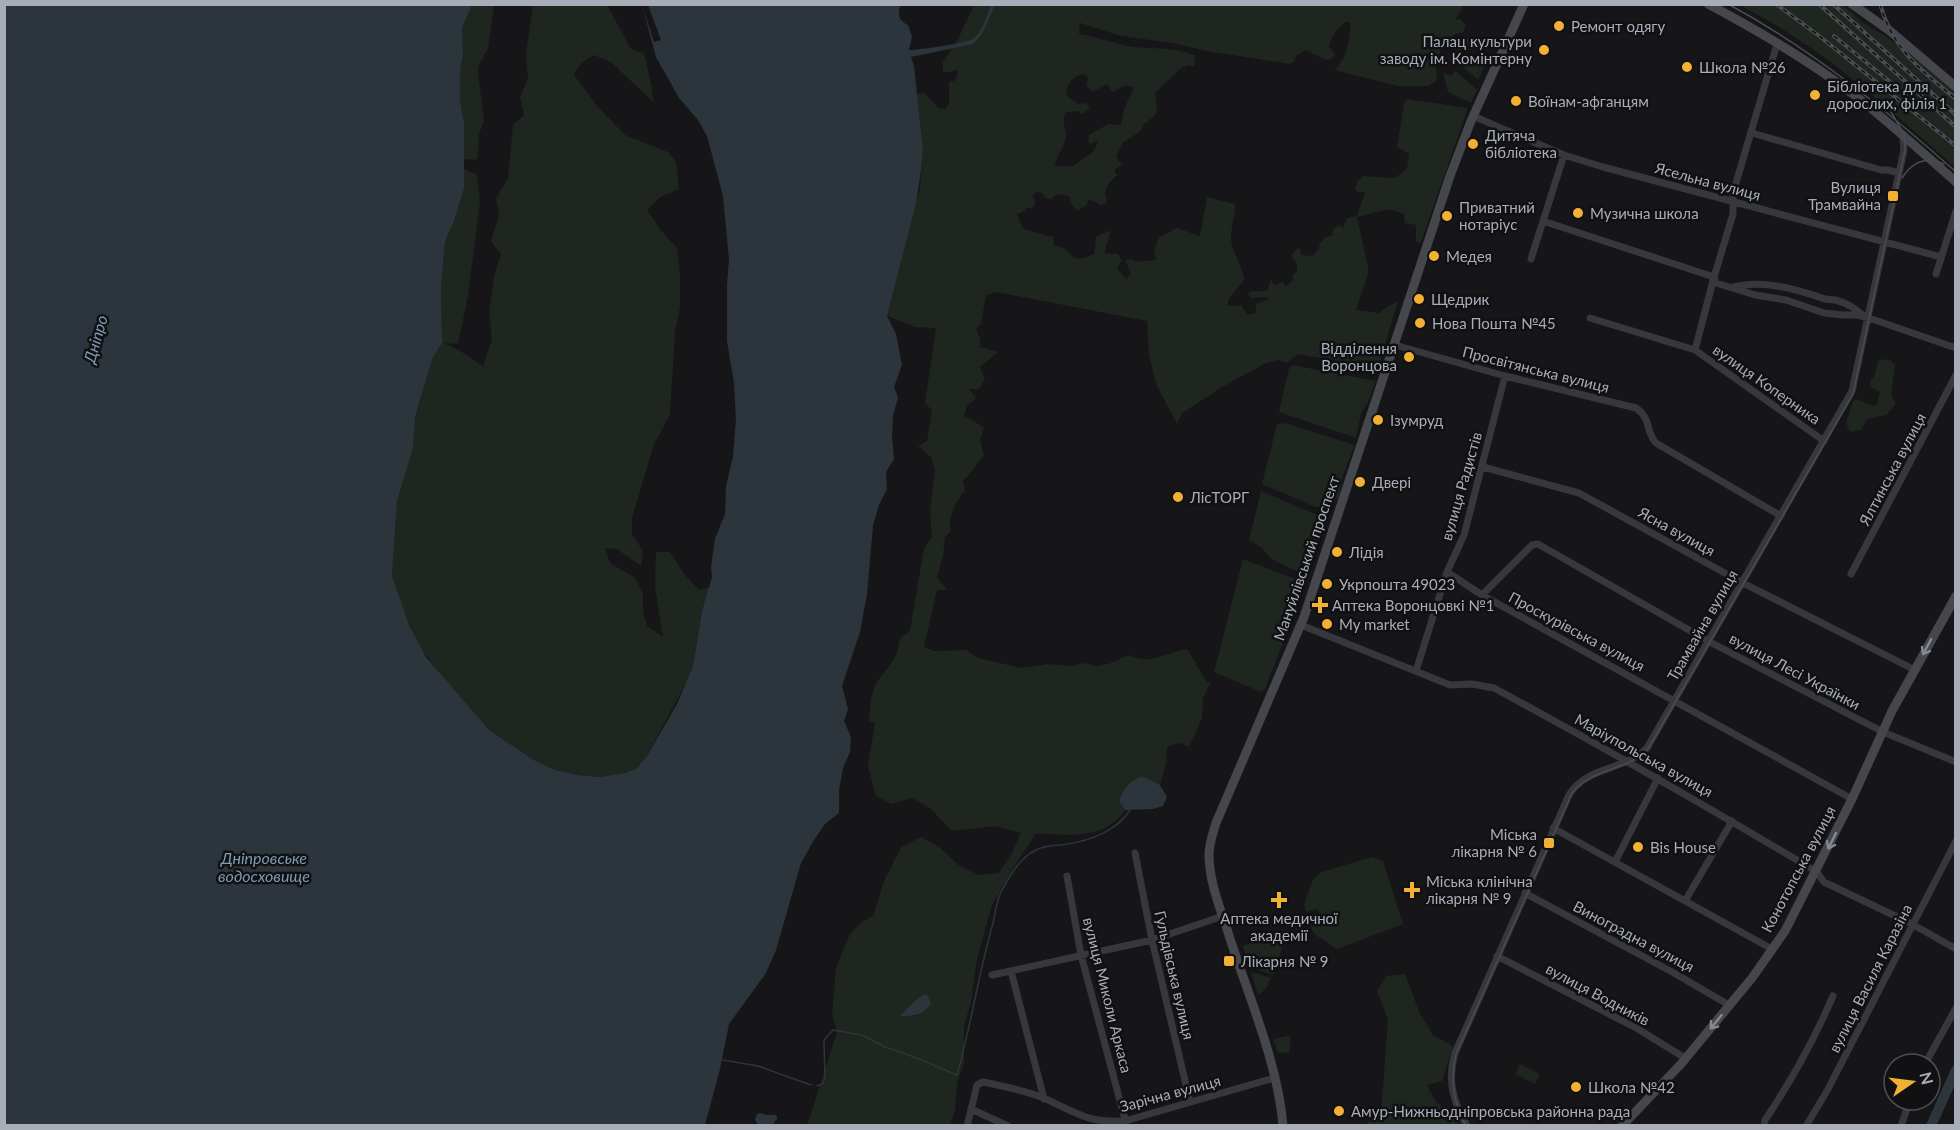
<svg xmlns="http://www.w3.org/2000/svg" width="1960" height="1130" font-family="Lato,sans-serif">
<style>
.green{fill:#1e261f;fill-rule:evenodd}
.water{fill:#2c353c}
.pier{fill:#161618}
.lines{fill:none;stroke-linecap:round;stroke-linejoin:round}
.stream{stroke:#2c353c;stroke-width:1.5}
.river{stroke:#2c353c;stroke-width:10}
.street{stroke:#37383d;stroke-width:7}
.secondary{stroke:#45474d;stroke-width:9}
.tram{stroke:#4a4c52;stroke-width:1.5}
.rail-casing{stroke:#4a4c52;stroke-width:4}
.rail{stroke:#111113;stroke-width:1.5;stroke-dasharray:4.5;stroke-linecap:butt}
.oneway{stroke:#858993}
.poi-dot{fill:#f2b134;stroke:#111113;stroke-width:2}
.labels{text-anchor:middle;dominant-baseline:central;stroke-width:5;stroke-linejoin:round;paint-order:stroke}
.poi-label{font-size:15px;fill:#a8adb8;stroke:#111113;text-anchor:start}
.street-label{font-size:15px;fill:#a8adb8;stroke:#111113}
.water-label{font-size:16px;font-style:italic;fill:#7f9bb3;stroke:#111113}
</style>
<rect width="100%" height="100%" fill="#161618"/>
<path class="green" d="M1458,4l5,3 -8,13 5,-1 6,6 -3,7 -8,2 -12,11 30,-8 26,5c-20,9 -37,12 -57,3l-6,21 1,9 -1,6 -7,5h-31l-64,-16c13,-9 17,-33 16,-48h-5c-8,7 -13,14 -16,25l6,7 -4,6 -8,-1 -17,-9 -10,6 -2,6 -4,2 -83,-13 -35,-8 -51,-7 -41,-13 -1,11c19,3 36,10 55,13 20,2 41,0 60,8l1,12 -6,-2 -8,3 -26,25 2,16 -1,6 -13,10 -3,7 -17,10 -7,15 6,8 -8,5 3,5c-5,5 -12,11 -12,19 1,3 2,6 1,9l-6,2 -5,-4 -7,-1 -1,5 -10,6 -6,-8 -2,-7 -11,-2 -7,5 -6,-1 -3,-5 -5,-1 -5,4 4,6 -4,6h-6l-1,3 -8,3 6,15 30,8 1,8 10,3 10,10 7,1 13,-5 2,-17 15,-7 -6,20v3l13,1 4,6 -5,8 9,11 5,-5 -6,-14 6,-1 5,3 20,-2 -2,-9 5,-14 18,-9 23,8 7,-39 28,7c0,11 -4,23 -4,34 0,14 12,27 13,42l-16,20v6l13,-1 7,10 7,-2 2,-10 10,-3 2,-3 -18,1 -3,-4 3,-3h16l4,-12 3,6 9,-3 2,5 8,-7v-6l4,-1v-9l-5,-8 3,-6 4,-2 3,7 10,1 7,-8 1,-5 6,-6 6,-1 1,-7 6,-4 4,3 4,-10 10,-2 8,-24h-7l-3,-3 1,-5 6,-8 33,2 12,-9 2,-15 -12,-7 7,-43 3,-5 61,9 -47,134h-5v-17l-11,-2 -1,-9 -15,-5 -32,8 11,49v8l-12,36 23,3 6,-5 13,-7 -20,67 -80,-14 -11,9 -9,-3 -12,3 -42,23 -42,27 -5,11 -21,-40 -7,-29 -2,-34 -151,-29 -10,3 -5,29 -5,5 4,9v9l18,5 -18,15 5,12 -6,10h-10l7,9 -9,8 -3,10 20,11 -4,13 4,16c-9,7 -11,18 -21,24l2,11c-9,9 -18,27 -14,41l-6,5 -2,19 -6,21 10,13h-10l-13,57 10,4 32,-1 12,8 43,10 27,-4 24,2 12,-3 12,3 12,-2 21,-9c24,11 36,-3 58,-6l20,33h4l-8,16 -1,20 -13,29 -9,-4 -12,3 -2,7 1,7 -7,25 -18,-9c-12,6 -19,12 -23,24l6,10c-20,31 -57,24 -89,24l-18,26 -26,45 -15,54 -6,43 -7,24v37l-7,20 -2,28 -5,14 -143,1 30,-94 -5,-19 4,-45 14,-34 13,-13 10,-5 11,-35 17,-34 20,-10 18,10 21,19 19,9 20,-2 13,-20 9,-20 -26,-7 -43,5 -22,-23 -18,-10 -21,6 -15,-8 -8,-30 7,-44h-6c1,-10 1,-24 5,-33 9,-22 23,-22 26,-51l10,-7 14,-83 8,-11 -2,-26 5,-42 -4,-12 -13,-11 9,-5 5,-31 -7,-7 11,-75 -21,-1 -28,-11 33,-128 3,-37 -7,-57 8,-1 15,15 6,1 4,-5v-22l7,-2 2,-10 -15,3v-11l15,-23 16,-34zM1083,74l6,3 -3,9 7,6 14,-8 5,8 15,-7 7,3 -10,21 -3,16 -13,-1 -19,11 -1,6 3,3 7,-4 -2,7 -6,8 -5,2 -12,9h-18c1,-11 10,-19 11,-29 0,-11 -5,-15 0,-25l11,-1 6,3 7,-7 -4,-4 -8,1 -12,-9c2,-11 5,-18 17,-21zM916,1001l12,8 -13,7 -13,-2z
M472,5h22l-6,43 -9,17 -1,8 6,48 -5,13 -1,23 -2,3 -12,-1v-36l-4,-23v-31l3,-13 -1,-28z
M533,5h74l24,44 13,4 8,35 1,14 -41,-39 -18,-8 -14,9 -6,11 23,31 28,29 43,17 8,10 3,27 -19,8 -13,13 13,19 17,19 3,26v33l-5,25 -5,83 -16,29 -22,74v16l11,17 -2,15 -24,-17 -12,-1 5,15 24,14 9,16v19l4,14 16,11 -8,-50 1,-35h14l14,22 15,16 11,-3 -8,24 -9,55 -5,13 -41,77 -10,12 -11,5 -27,4 -21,-2 -23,-5 -21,-10 -45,-30 -41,-46 -31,-41 -14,-33 -11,-34 5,-75 16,-53 2,-30 4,-15 14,-46 9,-15 -1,-54 4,-46 9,-21 10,-32v-20l13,6 3,27 -12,94 -10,48 -14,-1 16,8 23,15 9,-26 -3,-27 5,-37 7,-22 -10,-13 8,-26 -3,-17 12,-20 5,-53 11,-10 -4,-18 8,-18 -2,-25z
M1739,5h104l22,19 22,13 43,32 25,23v75c-67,-59 -135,-122 -216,-162z
M1489,56l-11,24 -14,-12 2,-4z
M1454,71l5,3 18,16 -6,13 -23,-11 -5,-19 9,3z
M1885,359l7,2 3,4 -4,29 5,10 -10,11 -19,4 -6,11 -11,2 -4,-9 7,-22 4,-2 16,7 4,-2 3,-12 -10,-5 1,-8 3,-2 4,-16z
M1292,365l84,16 -8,21 -7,12 -5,24 -77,-26 10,-44z
M1285,423l70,22 -12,30 -4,22 -8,8 -7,3 -9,-1 -53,-23 15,-60z
M1261,491l66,28 -20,57 -36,-17 -9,-11 -13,-8z
M1243,559l63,24 -41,106 -4,3 -47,-20z
M1372,857l11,4 20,63 -66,25 -23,-15 -4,-9 12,-4 -4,-12 -12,3 -2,-8 9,-24 8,-8z
M1285,930l2,3 -14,42 -23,-8 -7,-21z
M1251,972l20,6 -6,12 -7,5z
M1405,974l15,40 13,21 20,11 -11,35 -15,4 8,15 14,15 2,-3 8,13h-93l15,-12 7,-93 -11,-29 9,-15z
M1288,1036l3,2 -2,15 -11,-1 -5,-13z
M1520,1064l20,10 -5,10 -20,-10z"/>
<path class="water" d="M5,5h467l-10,23 1,28 -3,13v31l4,23v66l-10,32 -9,21 -4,46 1,55 -9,14 -14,46 -4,15 -2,30 -16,53 -5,75 17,49 17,32 63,73 45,30 21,10 23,5 21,2 27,-4 11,-5 10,-12 30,-52 16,-38 9,-55 10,-34 -1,-10 4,-28 10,-25 1,-28 7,-29 3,-38 -2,-36 -7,-42v-55l2,-27 -6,-63 -16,-60 -9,-16 -19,-22 -23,-41 -14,-52h258c-2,10 -2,15 8,20l4,12 -3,13c10,0 60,-7 65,-12 9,-7 13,-23 17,-33h4l-13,29 -9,10 -62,13 3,9 9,85 -2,19 -5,34 -29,112 9,18 6,31 -8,22 4,11 -5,17 -1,21 2,23 -8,13 1,17 -8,16 -6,20 -6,69 -7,38 -18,54 6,23 -4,12 7,16 -1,15 -7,16 -4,22v23l-14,11 -11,16 -13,23 -25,87 -10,23 -37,51 -9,45 -15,56 -700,1z
M1142,776l18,9 7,12 -4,9 -10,3 -28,1 -6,-9c4,-13 10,-19 23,-25z
M925,994l3,2 3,7c-6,12 -19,14 -31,13 5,-5 19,-20 25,-22z
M761,1113c6,4 10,0 16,3v3l-5,6h-14l-3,-6 2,-5z"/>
<path class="pier" d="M642,5h6l13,35 -7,2z"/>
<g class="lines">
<path class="stream" d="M723,1060l35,6 53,19
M817,1086l5,-2 3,-5 -1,-39 9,-10 29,5 23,12 32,11 40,17c14,-49 21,-99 35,-148 3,-11 4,-25 9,-35 9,-16 18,-34 35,-42 9,-5 22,-4 31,-6 23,-3 51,-14 63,-34"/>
<path class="river" d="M1931,1126l25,-56"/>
<path class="street" d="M1473,116l91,39 39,12 338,90
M1752,133l129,37h7l11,3
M1543,221l171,56 2,6 39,12 31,5 38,13 19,2h14l12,3 87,30
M1531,259l33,-104
M1936,274l20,-63
M1733,287c30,-7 60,1 89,11 4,2 9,1 13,2 13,3 19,8 29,16
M1590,318l105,32 129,91
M1395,345l110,31 131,32c16,11 9,23 20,35l125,73
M1695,350l19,-73 19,-63v-21l44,-149
M1483,467l96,26 164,90 172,87
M1447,572l35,23 370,204
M1851,574l105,-199
M1482,595l50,-50 6,-1 172,98 173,90 73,30
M1301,625l149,60 22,-1 22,4c109,59 216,120 323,184l7,10 88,42 44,25
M1416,671l31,-99 17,-37 41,-159
M1553,828l219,121
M1135,853l17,87 38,162
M1615,862l43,-84
M1067,876l14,79 45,168
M1525,893l149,80 55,32
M1685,901l47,-80
M1497,956l141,73 47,29
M1011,971l33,128
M992,975l160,-35 71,-24
M1925,1064l31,-56
M971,1109l37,17
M967,1126l10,-41 6,-3c20,4 44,9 63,17 32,15 42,24 79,22l149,-43
M1467,1126c-14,-24 -20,-46 -12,-73l114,-258c17,-29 56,-24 78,-47l205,-357 47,-218 5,-23 -1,-13
M1764,1126l1,-6c27,-40 49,-80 68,-124
M1806,1126l21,-35 129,-250
M1901,1126l9,-26"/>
<path class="secondary" d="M1708,4c51,27 103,58 149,93 34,27 66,56 99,85
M1852,4l38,27 66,56
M1283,1126c-5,-65 -38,-138 -57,-200 -8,-23 -17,-47 -17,-72 0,-10 4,-21 7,-31l88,-206 146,-441 21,-55 53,-117
M1622,1126l59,-62 71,-86 33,-47 67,-132 40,-88 64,-115"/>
<path class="tram" d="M1728,4c84,45 157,105 228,168
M1902,178c10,-16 24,-22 42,-14
M1466,1126c-13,-23 -16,-47 -10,-72l116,-261c20,-25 55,-22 76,-44l205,-355 52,-244 -1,-16 -13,-22"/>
<defs>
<path id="rail" d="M1776,4l42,31 138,111
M1819,4l137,123
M1833,4l123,111
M1880,4c13,46 41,66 76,95
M1834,36l72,59"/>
</defs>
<use href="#rail" class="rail-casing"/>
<use href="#rail" class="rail"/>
</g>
<defs><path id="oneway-shaft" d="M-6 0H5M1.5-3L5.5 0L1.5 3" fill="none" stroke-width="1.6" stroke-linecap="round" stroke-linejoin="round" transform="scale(1.5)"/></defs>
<g class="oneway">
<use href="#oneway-shaft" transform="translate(1927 647) rotate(118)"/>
<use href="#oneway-shaft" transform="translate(1832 841) rotate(116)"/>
<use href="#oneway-shaft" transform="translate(1716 1022) rotate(129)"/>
</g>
<g class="poi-dot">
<circle cx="1559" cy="26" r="6"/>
<circle cx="1544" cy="50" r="6"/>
<circle cx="1687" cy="67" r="6"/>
<circle cx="1815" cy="95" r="6"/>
<circle cx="1516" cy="101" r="6"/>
<circle cx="1473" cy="144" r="6"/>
<rect x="1887" y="190" width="12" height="12" rx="3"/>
<circle cx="1578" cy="213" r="6"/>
<circle cx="1447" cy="216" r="6"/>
<circle cx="1434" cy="256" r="6"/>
<circle cx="1419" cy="299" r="6"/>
<circle cx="1420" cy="323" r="6"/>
<circle cx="1409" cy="357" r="6"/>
<circle cx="1378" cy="420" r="6"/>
<circle cx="1360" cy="482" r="6"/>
<circle cx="1178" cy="497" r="6"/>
<circle cx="1337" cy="552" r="6"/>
<circle cx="1327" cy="584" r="6"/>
<path d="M1317 596h6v6h6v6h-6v6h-6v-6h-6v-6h6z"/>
<circle cx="1327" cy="624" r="6"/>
<rect x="1543" y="837" width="12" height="12" rx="3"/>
<circle cx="1638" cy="847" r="6"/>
<path d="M1409 881h6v6h6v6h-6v6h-6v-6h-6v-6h6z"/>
<path d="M1276 891h6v6h6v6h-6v6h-6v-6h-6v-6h6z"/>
<rect x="1223" y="955" width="12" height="12" rx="3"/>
<circle cx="1576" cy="1087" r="6"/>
<circle cx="1339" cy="1111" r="6"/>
</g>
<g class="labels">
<g class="poi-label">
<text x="1571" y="26">Ремонт одягу</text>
<text x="1532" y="41" text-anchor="end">Палац культури<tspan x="1532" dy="17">заводу ім. Комінтерну</tspan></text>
<text x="1699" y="67">Школа №26</text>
<text x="1827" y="86">Бiблiотека для<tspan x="1827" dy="17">дорослих, фiлiя 1</tspan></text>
<text x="1528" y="101">Воїнам-афганцям</text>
<text x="1485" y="135">Дитяча<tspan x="1485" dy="17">бібліотека</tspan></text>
<text x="1881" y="187" text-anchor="end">Вулиця<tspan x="1881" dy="17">Трамвайна</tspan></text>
<text x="1459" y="207">Приватний<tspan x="1459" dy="17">нотаріус</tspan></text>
<text x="1590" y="213">Музична школа</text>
<text x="1446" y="256">Медея</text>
<text x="1431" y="299">Щедрик</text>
<text x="1432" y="323">Нова Пошта №45</text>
<text x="1397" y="348" text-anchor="end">Відділення<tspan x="1397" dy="17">Воронцова</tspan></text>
<text x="1390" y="420">Ізумруд</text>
<text x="1372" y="482">Двері</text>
<text x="1190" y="497">ЛісТОРГ</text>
<text x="1349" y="552">Лідія</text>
<text x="1339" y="584">Укрпошта 49023</text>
<text x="1332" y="605">Аптека Воронцовкі №1</text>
<text x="1339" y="624">My market</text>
<text x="1537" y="834" text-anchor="end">Міська<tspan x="1537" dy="17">лікарня № 6</tspan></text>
<text x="1650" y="847">Bis House</text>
<text x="1426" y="881">Міська клінічна<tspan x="1426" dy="17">лікарня № 9</tspan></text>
<text x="1279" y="918" text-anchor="middle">Аптека медичної<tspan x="1279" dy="17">академії</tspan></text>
<text x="1241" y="961">Лікарня № 9</text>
<text x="1588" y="1087">Школа №42</text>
<text x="1351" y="1111">Амур-Нижньодніпровська районна рада</text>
</g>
<g class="street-label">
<text transform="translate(1708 181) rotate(15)">Ясельна вулиця</text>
<text transform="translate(1536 369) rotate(14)">Просвітянська вулиця</text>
<text transform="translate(1767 384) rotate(35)">вулиця Коперника</text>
<text transform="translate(1892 469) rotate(-62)">Ялтинська вулиця</text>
<text transform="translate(1461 486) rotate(-74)">вулиця Радистів</text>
<text transform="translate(1677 531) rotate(29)">Ясна вулиця</text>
<text transform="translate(1306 558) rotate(-71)">Мануйлівський проспект</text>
<text transform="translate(1702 625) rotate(-60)">Трамвайна вулиця</text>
<text transform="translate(1577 631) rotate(28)">Проскурівська вулиця</text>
<text transform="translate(1795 671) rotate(28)">вулиця Лесі Українки</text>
<text transform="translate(1644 755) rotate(29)">Маріупольська вулиця</text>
<text transform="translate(1798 869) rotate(-62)">Конотопська вулиця</text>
<text transform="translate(1634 936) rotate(28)">Виноградна вулиця</text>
<text transform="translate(1175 975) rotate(77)">Гульдівська вулиця</text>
<text transform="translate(1870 978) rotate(-63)">вулиця Василя Каразіна</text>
<text transform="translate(1598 994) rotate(28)">вулиця Водників</text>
<text transform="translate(1108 995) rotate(76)">вулиця Миколи Аркаса</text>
<text transform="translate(1170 1093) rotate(-15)">Зарічна вулиця</text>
</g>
<g class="water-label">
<text transform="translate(95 339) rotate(-74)">Дніпро</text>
<text x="264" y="857">Дніпровське<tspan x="264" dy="18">водосховище</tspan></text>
</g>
</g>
<rect width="1960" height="1130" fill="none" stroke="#a8adb8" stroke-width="12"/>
<g transform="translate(1912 1082) rotate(76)"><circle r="28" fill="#111113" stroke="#4d4f55" stroke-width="1.5"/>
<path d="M0-4.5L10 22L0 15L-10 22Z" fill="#f2b134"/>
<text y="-9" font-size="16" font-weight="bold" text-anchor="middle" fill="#a8adb8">N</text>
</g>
</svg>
